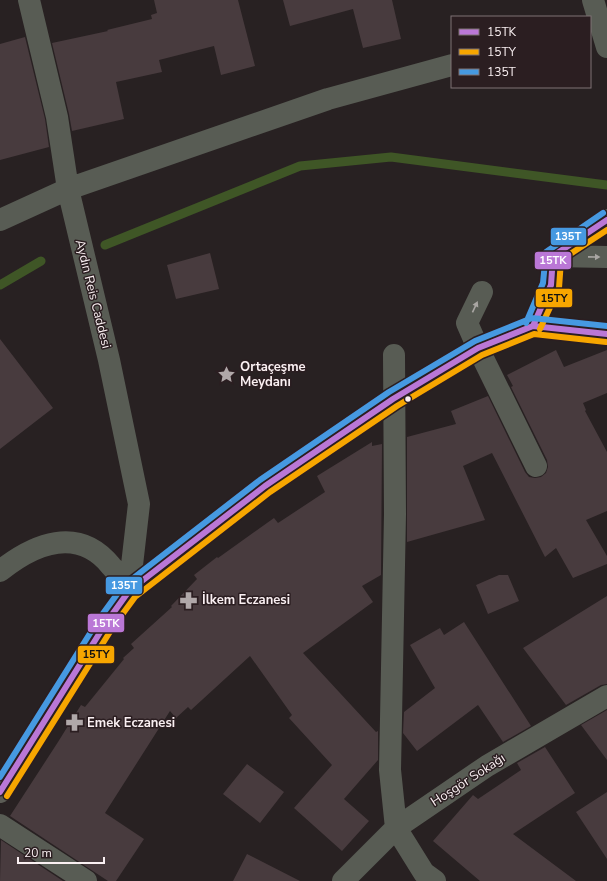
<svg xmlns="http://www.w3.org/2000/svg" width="607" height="881" font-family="'Nunito Sans',sans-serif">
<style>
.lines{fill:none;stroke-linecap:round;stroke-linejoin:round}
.stream{stroke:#3f5626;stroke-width:9}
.building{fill:#483b3e}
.minor{stroke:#585c54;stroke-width:22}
.major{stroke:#5b5c55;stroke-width:22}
.bus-1-casing{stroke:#2b1e21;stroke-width:9}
.bus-2-casing{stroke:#2b1e21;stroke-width:9}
.bus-3-casing{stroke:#2b1e21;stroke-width:9}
.bus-1{stroke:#ba77d6;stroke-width:6}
.bus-2{stroke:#f7a600;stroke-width:6}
.bus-3{stroke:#4699e1;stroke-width:6}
.oneway{fill:#a9a6a3}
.bus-dot{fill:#faf0f2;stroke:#2b1e21;stroke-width:1.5}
.labels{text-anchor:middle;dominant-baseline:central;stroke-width:3;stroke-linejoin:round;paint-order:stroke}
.street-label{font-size:13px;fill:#faf0f2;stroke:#2b1e21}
.poi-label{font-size:13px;font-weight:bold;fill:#faf0f2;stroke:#2b1e21;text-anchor:start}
.line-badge{stroke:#2b1e21;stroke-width:1.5}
.badge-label{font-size:11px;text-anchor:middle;font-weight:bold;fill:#fff}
.pale-badge-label{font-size:11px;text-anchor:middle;font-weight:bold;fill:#111}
</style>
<rect width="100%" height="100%" fill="#282122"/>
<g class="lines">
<path class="stream" d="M105,245l195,-79 91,-9 216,28
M0,285l41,-24"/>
</g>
<path class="building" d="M154,0h84l17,66 -34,9 -7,-29 -55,14 3,12 -46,10 8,37 -52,12 -3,-17 -17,-71 56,-12 -1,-1 45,-11 -1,-4 6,-2z
M283,0h109l9,39 -38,9 -10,-39 -63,17z
M25,37l20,82 4,28 -49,13v-116z
M210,253l9,36 -43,10 -9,-34z
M0,339l53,69 -53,41z
M556,350l8,17 43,-17v43l-24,10 3,7 -1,1 22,41v59l-21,9 21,36v8l-34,14 -17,-30 -11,9 -53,-104 -29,13 22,54 -78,22v-105l49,-13 -5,-13 37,-15 37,76 4,5 6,1 6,-1 5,-4 2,-6 -1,-7 -36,-73 2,-1 -6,-11z
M372,442v4l10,-2 -1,131 -19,11 11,16 -70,51 73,79 2,-1v29l-34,39 25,22 -27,30 -48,-43 38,-43 -43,-47 3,-3 -42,-59 -59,54 -3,-3 -12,11 -6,-7 -65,102 39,26 -28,42h-8l-98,-65 48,-74 23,-37 4,2 39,-48 -1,-1 11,-10 -3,-4 41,-37 -1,-1 26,-27 -3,-4 23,-18 1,1 56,-40 4,5 47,-31 -8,-16z
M499,575h9l11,26 -31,13 -12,-29z
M607,596v88l-6,1 -35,20 -43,-57z
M464,622l67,104 -28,16 -25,-37 -61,46 -14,-18 1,-21 31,-24 -25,-43 30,-17 4,7z
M607,710v50l-26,-35z
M545,747l30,46 -62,41 63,47h-96l-47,-40 40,-46 5,4 43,-29 -4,-7z
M247,764l37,28 -24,31 -37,-29z
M607,792v67l-31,-47z
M1,840l62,41h-63z
M247,854l53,27h-67z"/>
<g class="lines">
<path class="minor" d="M29,0l28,117 11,72 41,171 30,144 -10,87
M593,0l14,47
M0,220l68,-31 260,-90 124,-34
M553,256l54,-36
M553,256l54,1
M482,292l-15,31 11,25 58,118
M533,326l18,-41 2,-29
M394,355l1,159 -5,256 6,58 28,45 11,8
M0,571c34,-27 78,-46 111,-5 7,8 15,14 18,25
M0,825l86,56
M343,881l53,-53 91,-62 120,-70"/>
<path class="major" d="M0,792l106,-169 23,-32 136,-105 128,-87 85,-51 55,-22 74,8"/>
<defs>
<path id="bus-1" d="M533,326l18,-41 2,-29 54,-36
M0,792l106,-169 23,-32 136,-105 128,-87 85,-51 55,-22 74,8"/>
<path id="bus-2" d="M540,329l19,-41 2,-28 46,-30
M7,796l106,-169 22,-30 135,-105 127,-86 85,-51 52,-21 72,8"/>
<path id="bus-3" d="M526,323l17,-40 3,-31 57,-39
M0,777l99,-158 24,-33 137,-106 129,-88 86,-51 57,-23 75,8"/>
</defs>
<use href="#bus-1" class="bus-1-casing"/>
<use href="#bus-2" class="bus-2-casing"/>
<use href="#bus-3" class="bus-3-casing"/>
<use href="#bus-1" class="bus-1"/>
<use href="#bus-2" class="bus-2"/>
<use href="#bus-3" class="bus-3"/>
</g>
<defs><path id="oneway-solid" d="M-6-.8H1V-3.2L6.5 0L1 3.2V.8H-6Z"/></defs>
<g class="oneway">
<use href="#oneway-solid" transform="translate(594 257) rotate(1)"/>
<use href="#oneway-solid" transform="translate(475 307) rotate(-65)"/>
</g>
<defs>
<symbol id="sight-bare" viewBox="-9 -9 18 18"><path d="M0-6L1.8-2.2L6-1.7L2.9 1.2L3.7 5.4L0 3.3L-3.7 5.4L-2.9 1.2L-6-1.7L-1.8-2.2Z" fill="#b0a8a9" stroke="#2b1e21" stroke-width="2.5" paint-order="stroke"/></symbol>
<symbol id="pharmacy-bare" viewBox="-9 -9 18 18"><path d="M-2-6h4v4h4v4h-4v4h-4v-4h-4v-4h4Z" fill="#b0a8a9" stroke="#2b1e21" stroke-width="2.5" paint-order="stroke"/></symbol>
</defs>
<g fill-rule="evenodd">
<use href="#sight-bare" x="214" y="362" width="25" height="25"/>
<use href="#pharmacy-bare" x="176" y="588" width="25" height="25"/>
<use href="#pharmacy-bare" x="62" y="710" width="25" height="25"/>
</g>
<circle class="bus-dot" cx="408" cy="399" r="3.5"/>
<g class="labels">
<g class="street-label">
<text transform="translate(93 294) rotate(76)">Aydın Reis Caddesi</text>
<text transform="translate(468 780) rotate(-33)">Hoşgör Sokağı</text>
</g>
<g class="poi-label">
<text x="240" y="367">Ortaçeşme<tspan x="240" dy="15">Meydanı</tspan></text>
<text x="202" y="600">İlkem Eczanesi</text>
<text x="87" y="723">Emek Eczanesi</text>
</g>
</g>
<g class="line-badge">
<rect x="550" y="227" width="37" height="19" rx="4" fill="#4699e1"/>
<rect x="534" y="251" width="38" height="19" rx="4" fill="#ba77d6"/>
<rect x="535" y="288" width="38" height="20" rx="4" fill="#f7a600"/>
<rect x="105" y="576" width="38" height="19" rx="4" fill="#4699e1"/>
<rect x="87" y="613" width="38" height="20" rx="4" fill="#ba77d6"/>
<rect x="77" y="645" width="38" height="19" rx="4" fill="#f7a600"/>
</g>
<g class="badge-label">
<text x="568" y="240">135T</text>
<text x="553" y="264">15TK</text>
<text x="124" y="589">135T</text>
<text x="106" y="627">15TK</text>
</g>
<g class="pale-badge-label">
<text x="554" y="302">15TY</text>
<text x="96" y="658">15TY</text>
</g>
<rect x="451" y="16" width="140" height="72" fill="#2b1e21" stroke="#7e7275"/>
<rect x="459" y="29" width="20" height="6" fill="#ba77d6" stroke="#7e7275"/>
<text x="487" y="36" font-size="12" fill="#faf0f2">15TK</text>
<rect x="459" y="49" width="20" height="6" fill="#f7a600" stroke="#7e7275"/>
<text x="487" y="56" font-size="12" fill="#faf0f2">15TY</text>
<rect x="459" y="69" width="20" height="6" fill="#4699e1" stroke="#7e7275"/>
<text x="487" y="76" font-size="12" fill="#faf0f2">135T</text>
<path d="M18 857v6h86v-6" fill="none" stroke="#faf0f2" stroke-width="2"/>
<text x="24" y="857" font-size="12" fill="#faf0f2" stroke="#2b1e21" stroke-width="3" paint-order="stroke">20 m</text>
</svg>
